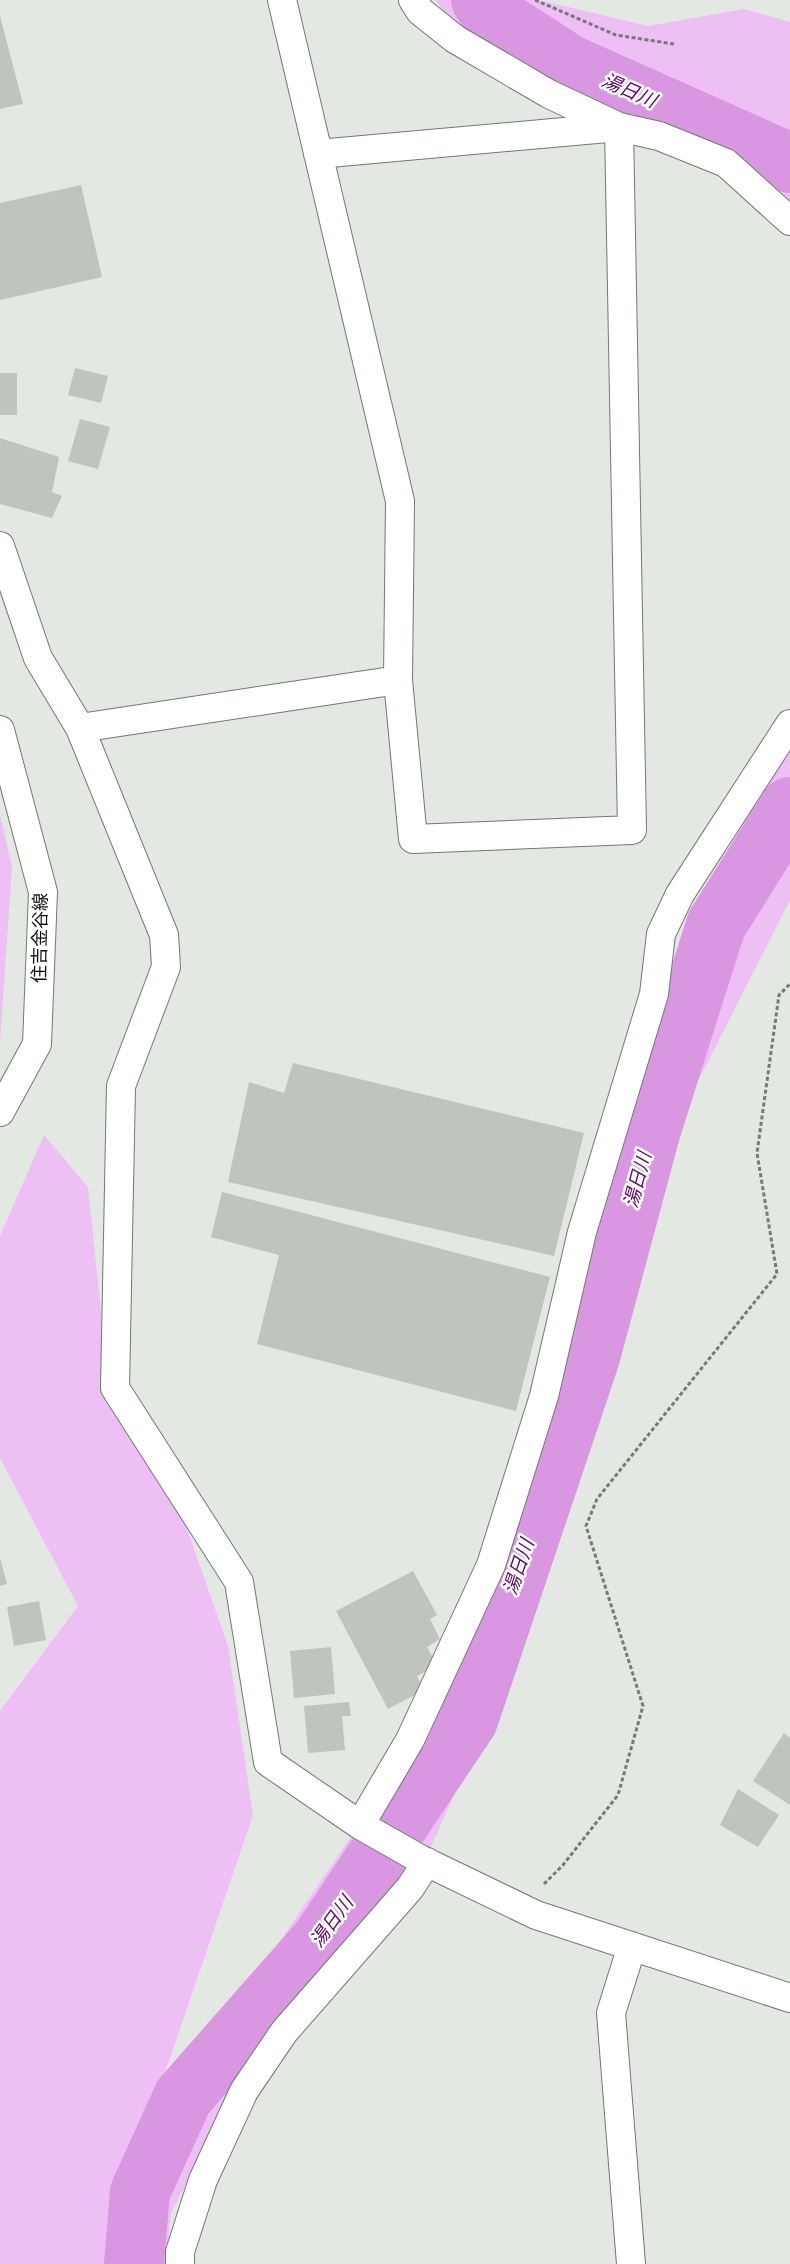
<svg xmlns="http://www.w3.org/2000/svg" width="790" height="2264" font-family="Signika,'Noto Sans JP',sans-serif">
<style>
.green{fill:#eebff4}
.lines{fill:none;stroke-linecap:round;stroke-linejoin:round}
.river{stroke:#d997e2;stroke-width:60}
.building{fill:#bfc4bf}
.minor-casing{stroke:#737874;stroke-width:30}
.secondary-casing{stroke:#737874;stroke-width:30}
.path{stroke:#777a77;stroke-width:3;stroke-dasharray:4 2.5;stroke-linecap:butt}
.minor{stroke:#fff;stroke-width:28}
.secondary{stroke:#fff;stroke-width:28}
.labels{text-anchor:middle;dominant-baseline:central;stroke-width:5;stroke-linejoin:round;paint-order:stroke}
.street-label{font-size:18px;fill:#0d0e0d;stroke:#fff}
.water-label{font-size:19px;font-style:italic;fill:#5c0867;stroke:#fff}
</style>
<rect width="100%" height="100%" fill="#e3e8e3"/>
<path class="green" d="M435,0h104l109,26 96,-17 46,13v182l-41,-41 -109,-48 -190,-96z
M790,739v161l-134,264 -77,321 -93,238 -69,155 -199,243 -47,92 -5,51h-48l-2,-22 11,-35 60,-149 96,-121 82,-121 108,-211 63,-183 151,-495z
M0,815l12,52 -12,175z
M44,1135l44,52 21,202 56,77 63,180 25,169 -142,416 3,33h-114v-553l78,-105 -78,-148v-222z"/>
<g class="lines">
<path class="river" d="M481,0l10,14 79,51 220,98
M134,2264l6,-72 43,-95 139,-158 146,-219 122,-363 60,-224 66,-208 74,-118"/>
</g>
<path class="building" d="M0,16l23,88 -23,5z
M81,185l21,92 -102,23v-97z
M75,368l33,8 -7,27 -33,-8z
M0,373h17v42h-17z
M80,419l30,8 -12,42 -30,-8z
M0,438l59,19 -7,35 10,4 -10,22 -52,-14z
M293,1063l291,70 -30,123 -326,-74 21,-100 35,11z
M222,1192l328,85 -34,134 -259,-67 22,-89 -68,-18z
M0,1558l7,26 -7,2z
M413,1571l24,44 -7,4 10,20 -13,8 10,18 -20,11 7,14 -36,19 -52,-98z
M39,1601l7,39 -32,6 -7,-39z
M331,1647l4,47 -41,4 -4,-47z
M349,1702l2,14h-9l3,34 -37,3 -4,-47z
M784,1733l6,5v67l-37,-24z
M738,1789l41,26 -21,32 -38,-22z"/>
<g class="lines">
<defs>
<path id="minor" d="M282,0l118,501 -2,179 15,159 219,-9 -13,-703 -301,27
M413,0l7,11 35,28 94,55 70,33 40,9 67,27 64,58
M0,546l38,112 42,70 84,207 2,32 -45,119 -6,302 124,194 29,180 92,63 60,34 116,56 254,83
M80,728l318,-48
M360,1825l50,-85 81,-175 53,-169 38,-164 72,-238 7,-60 19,-40 110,-170
M180,2264v-12l23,-72 41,-89 40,-59 126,-144 17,-26
M631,2264l-20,-251 21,-67"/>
<path id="secondary" d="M0,730l43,162 -6,152 -37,68"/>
</defs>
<use href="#minor" class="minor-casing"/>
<use href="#secondary" class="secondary-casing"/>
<path class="path" d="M535,0l81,35 58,9
M544,1884l19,-19 55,-70 25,-89 -57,-180 11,-27 180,-225 -20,-121 22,-158 11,-11"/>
<use href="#minor" class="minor"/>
<use href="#secondary" class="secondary"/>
</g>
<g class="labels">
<g class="street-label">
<text transform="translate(40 938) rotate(-89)">住吉金谷線</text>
</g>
<g class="water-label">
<text transform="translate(629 91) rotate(24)">湯日川</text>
<text transform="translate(638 1180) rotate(-75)">湯日川</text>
<text transform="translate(519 1567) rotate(-71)">湯日川</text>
<text transform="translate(332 1922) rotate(-54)">湯日川</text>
</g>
</g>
</svg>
